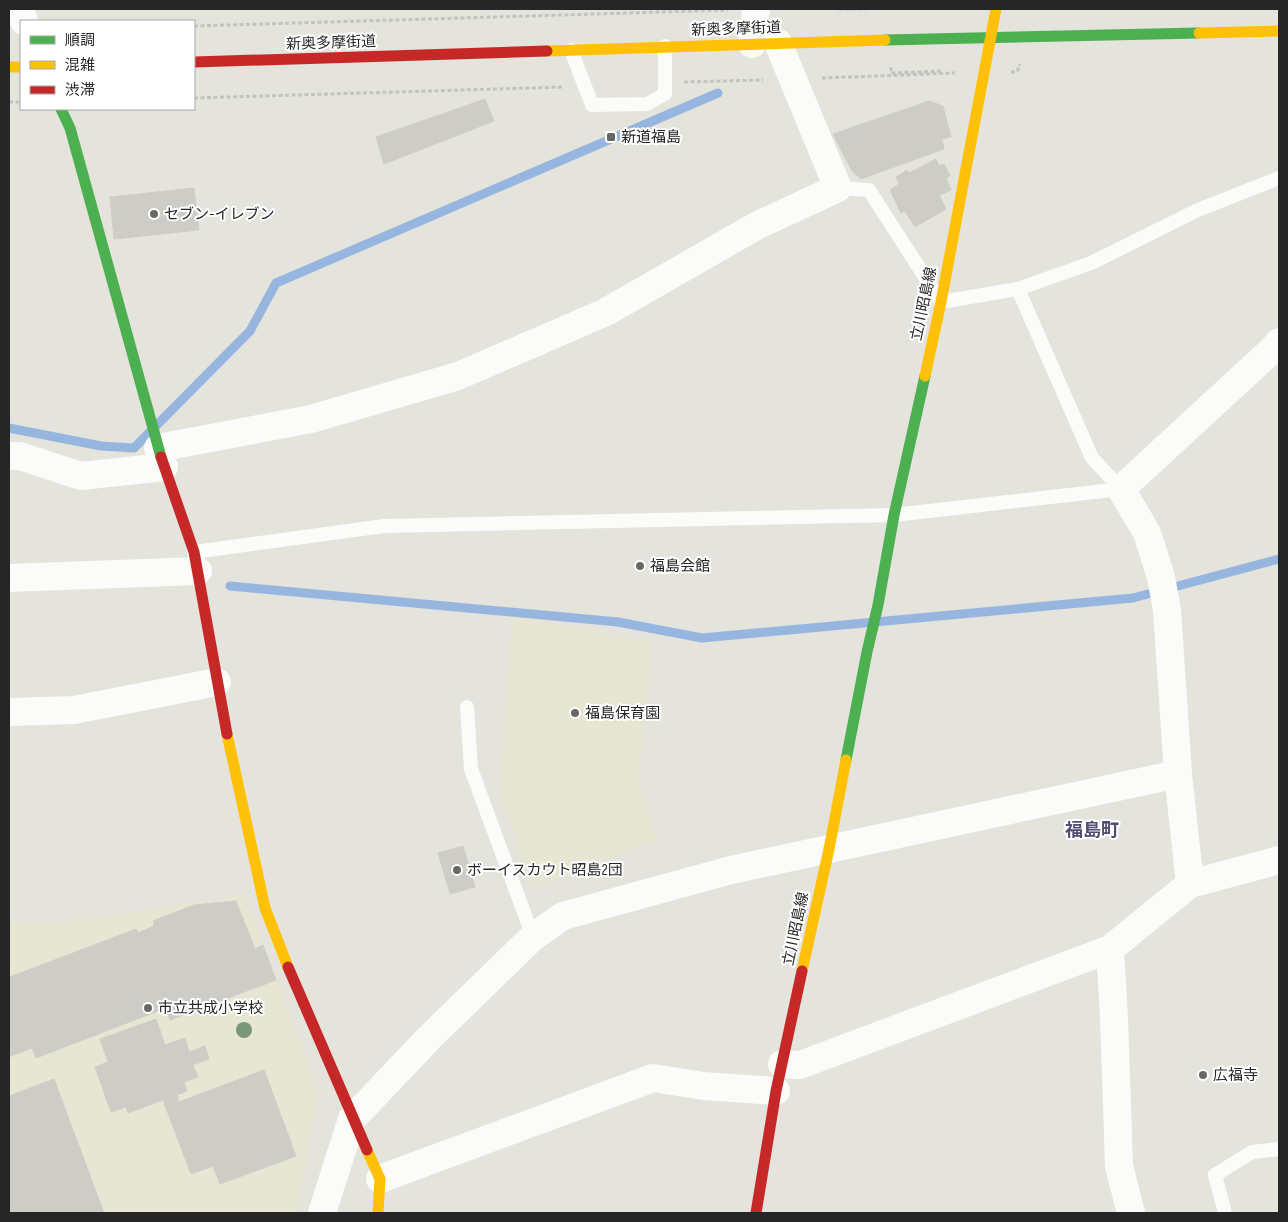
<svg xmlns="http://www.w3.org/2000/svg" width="1288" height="1222" font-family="'Sofia Sans Condensed','Noto Sans JP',sans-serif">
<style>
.education{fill:#e6e6d2}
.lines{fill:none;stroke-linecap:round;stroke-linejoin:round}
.stream{stroke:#97b6df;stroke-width:9}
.building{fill:#cdccc7;stroke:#cfcec8}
.path{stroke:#c3c3c2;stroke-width:3;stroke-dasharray:4 2.5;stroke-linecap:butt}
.lane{stroke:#fbfbfa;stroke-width:14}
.street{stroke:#fbfbfa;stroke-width:28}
.fast{stroke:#4caf50;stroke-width:11}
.slow{stroke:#ffc107;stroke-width:11}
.jam{stroke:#c62828;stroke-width:11}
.tree{fill:#789878}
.poi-dot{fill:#686866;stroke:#fff;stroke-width:2}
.labels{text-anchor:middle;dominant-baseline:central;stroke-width:4;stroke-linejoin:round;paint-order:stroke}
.street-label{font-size:15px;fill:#262626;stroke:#fff}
.poi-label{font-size:15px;fill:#262626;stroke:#fff;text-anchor:start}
.quarter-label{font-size:18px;font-weight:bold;fill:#524c71;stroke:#fff}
</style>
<rect width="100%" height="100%" fill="#e4e3dc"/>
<path class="education" d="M512,617l141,25 -15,142 19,56 -124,49 -33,-95z
M244,895l75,199 -23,119h-287v-291l51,1z"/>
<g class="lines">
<path class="stream" d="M9,428l92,18 33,2 116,-117 26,-48 442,-190
M230,586l388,36 84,16 431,-40 146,-39"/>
</g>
<path class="building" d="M485,99l9,22 -110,43 -8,-27z
M929,101l14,5 8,31 -9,2 2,10 -83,30 -9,-8 -19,-37z
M936,159l3,7 5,-2 6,12 -4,2 5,12 -12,5 7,14 -31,18 -10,-16 -4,2 -11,-23 9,-6 -3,-7 11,-7 2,3z
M194,188l5,42 -85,9 -4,-42z
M463,846l12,41 -25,7 -12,-41z
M236,901l19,48 8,-4 13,35 -106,40 -4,-12 -130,50 -4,-10 -23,9v-84l1,4 126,-48 2,4 16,-7 -1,-5 41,-16z
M156,1019l9,26 20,-7 4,14 16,-6 4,13 -16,6 5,12 -14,5 3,9 -59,22 -2,-6 -15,5 -16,-45 13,-5 -8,-23z
M264,1070l32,86 -76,28 -7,-18 -22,8 -28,-74 14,-5 2,7z
M54,1079l50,134h-95v-117z"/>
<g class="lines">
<path class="path" d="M838,9h28
M194,26l534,-16
M891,67v6l51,-2v3
M1011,72h6l3,-8
M822,78l133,-5
M684,82l79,-2
M194,98l369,-11
M9,102h12"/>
<path class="lane" d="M571,50l21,55 55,-1 18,-10v-48
M838,188l31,2 72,112 77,-13 74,169 29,31
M1018,289l73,-26 107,-53 81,-32
M194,552l190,-26 510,-11 227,-26
M467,707l4,62 62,168
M1225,1213l-10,-38 37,-23 27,-3"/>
<path class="street" d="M20,9l4,12
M752,44l4,-35
M158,448l153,-29 147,-43 148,-64 152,-87 80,-37 -60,-145
M9,456h11l61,20 83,-9
M9,578l189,-7
M9,712l65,-2 143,-28
M1190,884l-12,-110 -11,-164 -6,-33 -14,-44 -26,-44 151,-139 7,-8
M1110,949l4,68 5,149 12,47
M782,1064l18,1 310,-116 80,-65 89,-24
M380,1179l273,-101 51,8 72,5
M322,1213l30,-94 79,-83 102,-99 30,-21 168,-46 447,-96"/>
<path class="fast" d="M885,40l314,-7
M61,109l9,19 91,329
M846,760l21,-108 11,-47 16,-90 31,-139"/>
<path class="slow" d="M1199,33l80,-2
M547,51l338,-11
M9,67h12
M925,376l16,-74 55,-293
M227,734l38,174 23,59
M802,971l27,-122 17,-89
M367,1150l13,29 -2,34"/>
<path class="jam" d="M194,62l353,-11
M161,457l33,95 33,182
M288,967l79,183
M756,1213l20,-122 26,-120"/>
</g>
<circle class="tree" cx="244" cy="1030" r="8"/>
<g class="poi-dot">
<rect x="606" y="132" width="10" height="10" rx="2.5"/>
<circle cx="154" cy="214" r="5"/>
<circle cx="640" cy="566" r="5"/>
<circle cx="575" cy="713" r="5"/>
<circle cx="457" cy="870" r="5"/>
<circle cx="148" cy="1008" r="5"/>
<circle cx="1203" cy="1075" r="5"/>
</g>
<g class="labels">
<g class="street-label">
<text transform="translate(736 29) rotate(-2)">新奥多摩街道</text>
<text transform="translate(331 43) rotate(-2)">新奥多摩街道</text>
<text transform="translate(924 304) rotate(-78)">立川昭島線</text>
<text transform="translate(796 929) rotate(-78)">立川昭島線</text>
</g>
<g class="poi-label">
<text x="621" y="137">新道福島</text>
<text x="164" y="214">セブン-イレブン</text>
<text x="650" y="566">福島会館</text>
<text x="585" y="713">福島保育園</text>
<text x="467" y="870">ボーイスカウト昭島2団</text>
<text x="158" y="1008">市立共成小学校</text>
<text x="1213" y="1075">広福寺</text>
</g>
<g class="quarter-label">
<text x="1092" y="830">福島町</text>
</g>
</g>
<rect width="1288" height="1222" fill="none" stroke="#262626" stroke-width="20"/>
<rect x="20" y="20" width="175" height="90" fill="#ffffff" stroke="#a8a8a8"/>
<rect x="30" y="36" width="25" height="8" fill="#4caf50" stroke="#a8a8a8"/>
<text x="65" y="45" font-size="15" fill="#262626">順調</text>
<rect x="30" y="61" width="25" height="8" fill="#ffc107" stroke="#a8a8a8"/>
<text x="65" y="70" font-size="15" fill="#262626">混雑</text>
<rect x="30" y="86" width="25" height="8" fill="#c62828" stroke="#a8a8a8"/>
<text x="65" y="95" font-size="15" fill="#262626">渋滞</text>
</svg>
